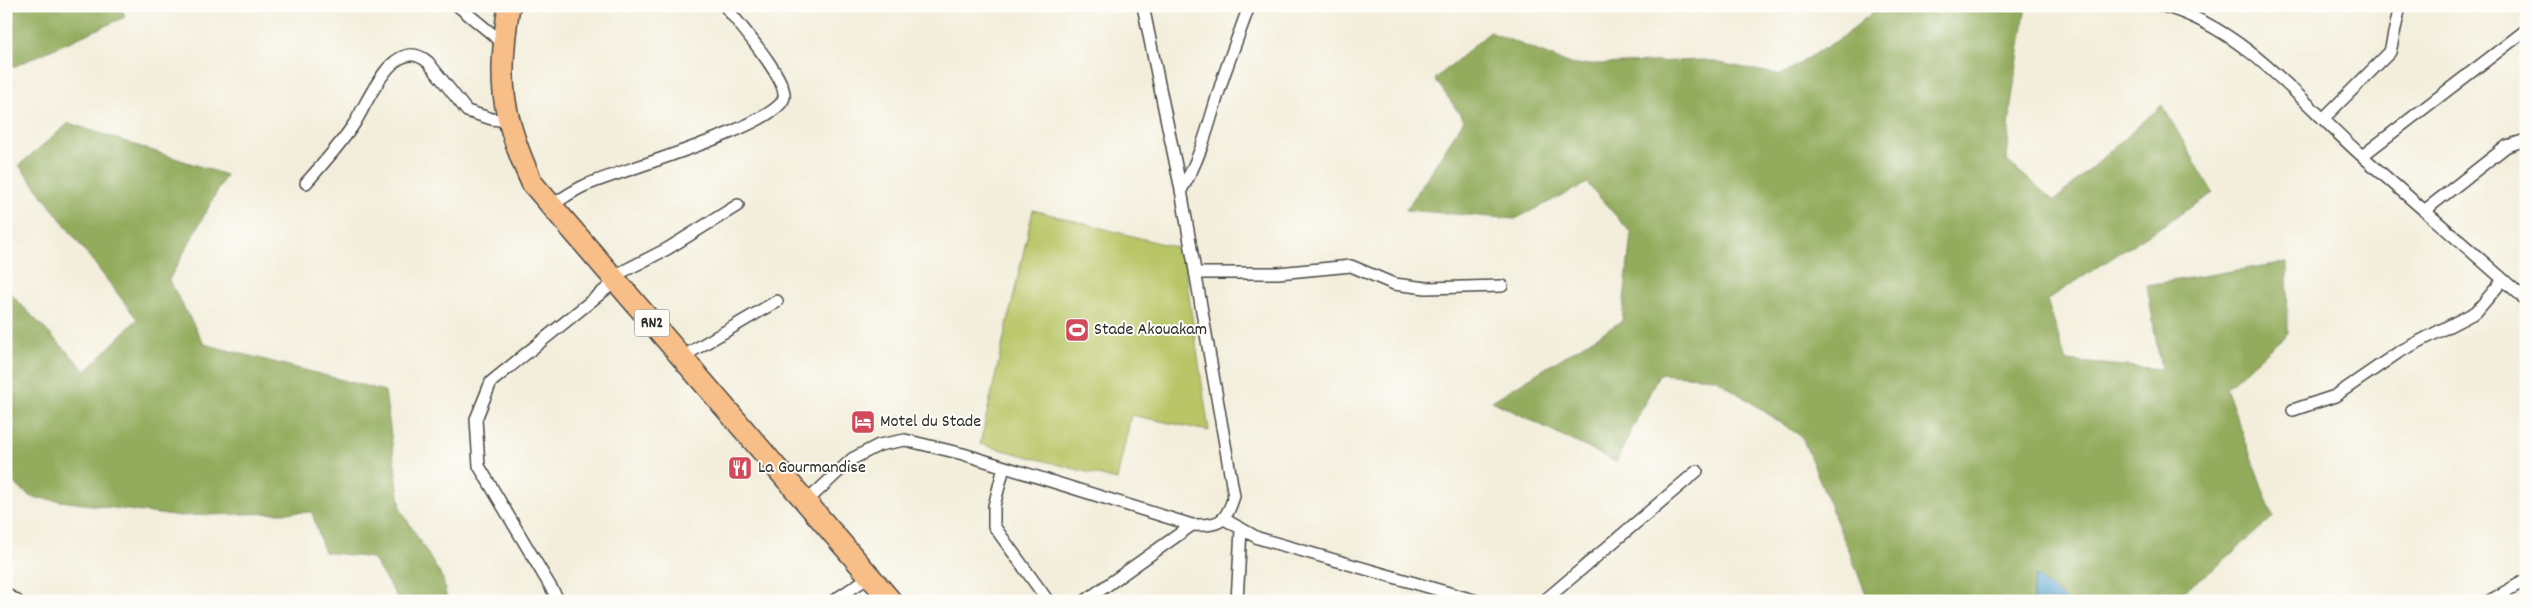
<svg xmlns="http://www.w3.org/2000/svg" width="2532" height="607" font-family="Dekko,sans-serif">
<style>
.green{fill:#b9c668;stroke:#72784a}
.forest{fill:#92ab5c;stroke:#5e6b44}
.water{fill:#57a3cf;stroke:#41677d}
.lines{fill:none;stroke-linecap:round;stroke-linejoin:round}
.street-casing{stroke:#494845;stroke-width:14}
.highway-casing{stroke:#494845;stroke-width:24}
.street{stroke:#fff;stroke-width:11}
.highway{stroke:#f7be87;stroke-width:21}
.labels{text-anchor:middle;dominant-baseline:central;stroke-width:4;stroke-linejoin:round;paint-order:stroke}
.shield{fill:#fdfcf7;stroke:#6a6a68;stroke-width:1}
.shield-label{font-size:16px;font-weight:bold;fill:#2b2b2b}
.poi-label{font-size:18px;fill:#2b2b2b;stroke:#fdfcf7;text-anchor:start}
</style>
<rect width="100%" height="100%" fill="#fdfcf7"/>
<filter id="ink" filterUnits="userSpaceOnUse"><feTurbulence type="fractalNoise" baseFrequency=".02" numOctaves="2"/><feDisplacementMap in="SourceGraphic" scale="10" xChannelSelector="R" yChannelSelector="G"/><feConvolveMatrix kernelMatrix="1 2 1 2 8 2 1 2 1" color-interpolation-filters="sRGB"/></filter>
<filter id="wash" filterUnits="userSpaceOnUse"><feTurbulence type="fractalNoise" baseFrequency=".0096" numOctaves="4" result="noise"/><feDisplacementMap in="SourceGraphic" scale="20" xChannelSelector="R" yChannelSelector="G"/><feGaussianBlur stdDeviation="1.12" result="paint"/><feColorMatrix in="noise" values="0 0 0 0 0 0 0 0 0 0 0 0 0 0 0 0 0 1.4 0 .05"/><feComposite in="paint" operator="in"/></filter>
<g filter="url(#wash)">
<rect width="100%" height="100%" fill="#f3eedb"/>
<path class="green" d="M1033,210l149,39 27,182 -78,-16 -14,65 -137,-36z"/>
<path class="forest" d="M6,6h115l4,11 -119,53z
M1880,6h146l-15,98 -4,57 47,40 108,-96 51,88 -166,107 19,61 95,8 -14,-84 140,-23 1,71 -62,55 47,129 -58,51 -45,33h-104l-31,-26 -2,26h-164l-67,-164 -87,-59 -56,-4 -43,88 -124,-61 130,-80 9,-88 -44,-50 -72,36 -109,-9 58,-90 -29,-41 55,-47 83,33 131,-5 77,15 63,-39z
M69,123l157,52 -57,105 35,64 181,47 16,119 42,69 4,22h-53l3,-4 -25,-39 -48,-6 -12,-40 -138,4 -143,-19 -25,-20v-188l80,82 51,-52 -118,-154z"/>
<path class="water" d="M2035,575l31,26h-33z"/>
</g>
<g filter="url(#ink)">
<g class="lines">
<defs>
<path id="street" d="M458,6l45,37
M1143,6l38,184
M2163,6c81,22 139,96 198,149 55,49 111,96 165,145
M2323,119l67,-67 10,-46
M2362,156l164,-126
M306,183c17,-19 34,-38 48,-59 14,-21 39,-91 74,-62l39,49 25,8 15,2
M550,206c12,-7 24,-16 36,-21 30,-13 194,-60 198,-88 3,-19 -46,-74 -59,-91
M2424,211l83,-65 19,-6
M1196,273h82l73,-7 43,18 32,4 76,-2
M612,277l55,-28 71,-44
M682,357l95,-56
M2293,410l42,-14 64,-44 77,-40 27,-32
M1004,467l-10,39v20l54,75
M807,501l45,-42 27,-14 26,-5 58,14 229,71c28,1 34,-3 42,-29l-53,-306c22,-35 30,-76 43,-115 8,-23 17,-46 25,-69
M1224,519l34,19 219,63
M6,594l11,7
M559,601l-80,-135 -3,-47 15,-37 125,-101
M833,601l36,-24
M1085,601l107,-76
M1237,601l4,-71
M1544,601l153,-130
M2489,601l37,-21"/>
<path id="highway" d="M509,6c-12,74 -8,109 23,177l359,418"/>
</defs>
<use href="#street" class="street-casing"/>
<use href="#highway" class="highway-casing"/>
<use href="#street" class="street"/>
<use href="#highway" class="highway"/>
</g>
</g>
<defs>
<symbol id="stadium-square" viewBox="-11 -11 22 22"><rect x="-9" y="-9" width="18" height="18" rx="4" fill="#d1495b" stroke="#fdfcf7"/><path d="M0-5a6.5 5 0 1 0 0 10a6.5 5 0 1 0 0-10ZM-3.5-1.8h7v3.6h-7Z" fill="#fff"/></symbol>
<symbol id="hotel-square" viewBox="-11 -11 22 22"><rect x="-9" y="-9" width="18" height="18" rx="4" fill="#d1495b" stroke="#fdfcf7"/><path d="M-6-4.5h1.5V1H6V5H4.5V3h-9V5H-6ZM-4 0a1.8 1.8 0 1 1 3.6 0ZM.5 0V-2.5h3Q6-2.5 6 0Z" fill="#fff"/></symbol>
<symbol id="restaurant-square" viewBox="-11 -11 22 22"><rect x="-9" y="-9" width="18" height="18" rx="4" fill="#d1495b" stroke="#fdfcf7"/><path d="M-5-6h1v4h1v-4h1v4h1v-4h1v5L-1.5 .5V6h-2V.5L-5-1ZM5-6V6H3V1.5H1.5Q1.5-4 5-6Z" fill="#fff"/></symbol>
</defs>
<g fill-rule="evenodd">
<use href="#stadium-square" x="1063" y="316" width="28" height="28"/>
<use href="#hotel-square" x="849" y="408" width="28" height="28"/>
<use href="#restaurant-square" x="726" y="454" width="28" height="28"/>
</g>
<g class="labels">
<rect class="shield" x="634.5" y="309.5" width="35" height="27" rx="4"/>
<g class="shield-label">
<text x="652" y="323">RN2</text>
</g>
<g class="poi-label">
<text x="1094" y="330">Stade Akouakam</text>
<text x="880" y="422">Motel du Stade</text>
<text x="758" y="468">La Gourmandise</text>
</g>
</g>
<rect width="2532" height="607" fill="none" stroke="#fdfcf7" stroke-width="25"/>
</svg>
